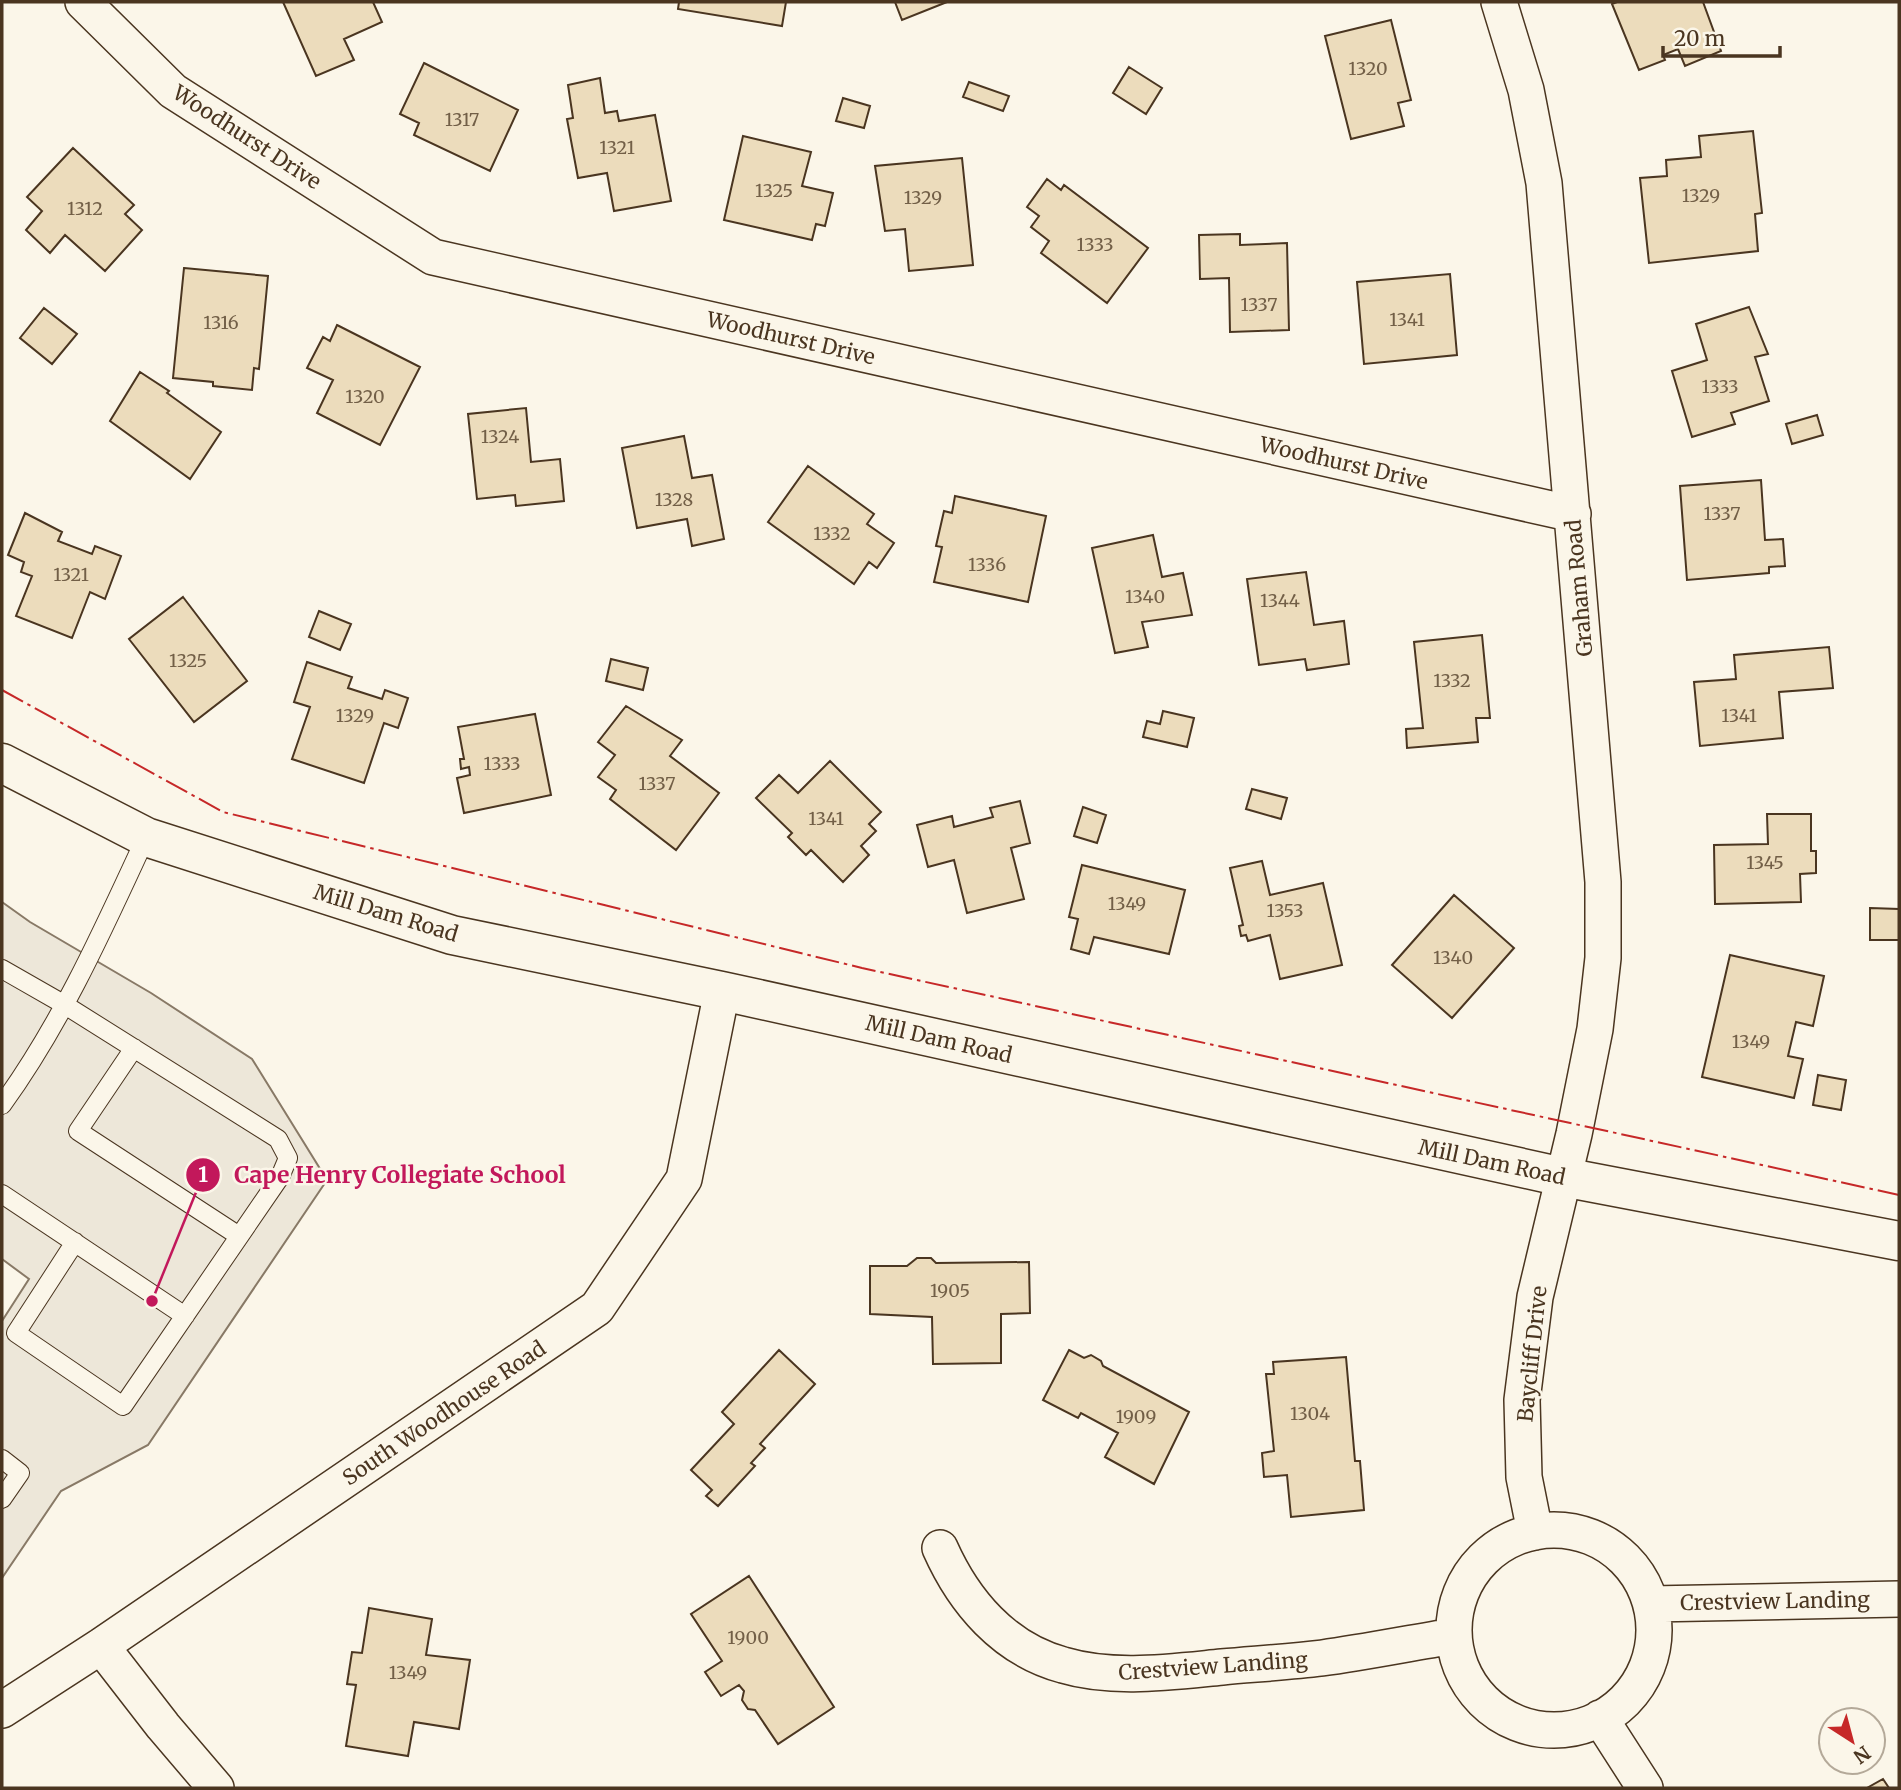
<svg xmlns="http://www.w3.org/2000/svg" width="1901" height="1790" font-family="Merriweather,serif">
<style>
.parking{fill:#ede7d9;stroke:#887966;stroke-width:2}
.building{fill:#ecdcbc;stroke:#4a3520;stroke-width:2}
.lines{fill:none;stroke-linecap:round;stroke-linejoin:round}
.lane-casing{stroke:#4a3520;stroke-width:20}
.street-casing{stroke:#4a3520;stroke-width:38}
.secondary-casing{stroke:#4a3520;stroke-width:41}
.lane{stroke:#fbf6e9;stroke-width:18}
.street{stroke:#fbf6e9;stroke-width:35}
.secondary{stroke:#fbf6e9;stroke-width:38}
.power{stroke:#c62828;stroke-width:2;stroke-dasharray:24 5 3.5 5;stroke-linecap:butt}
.labels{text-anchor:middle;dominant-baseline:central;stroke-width:5;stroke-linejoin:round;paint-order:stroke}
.number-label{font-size:18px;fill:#725f47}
.street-label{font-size:21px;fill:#4a3520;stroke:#fbf6e9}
.leader{fill:none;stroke:#c2185b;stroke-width:2.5}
.callout-dot{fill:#c2185b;stroke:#fbf6e9;stroke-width:2.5}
.mark-label{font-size:21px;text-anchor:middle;font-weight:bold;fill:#fff}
.callout-label{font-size:23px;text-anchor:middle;font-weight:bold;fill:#c2185b;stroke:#fbf6e9;stroke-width:5;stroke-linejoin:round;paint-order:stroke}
</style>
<rect width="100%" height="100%" fill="#fbf6e9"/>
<path class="parking" d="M2,902l28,20 121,71 101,66 75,121 -179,265 -87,46 -59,87v-257l27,-42 -27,-20z"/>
<path class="building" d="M283,2h90l9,20 -38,17 10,21 -38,16z
M679,2h107l-4,24 -104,-17z
M895,2h52l-45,18z
M1617,2h86l18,49 -36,15 -7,-17 -15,6 2,5 -26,10 -27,-66z
M1391,20l20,80 -13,3 6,23 -53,13 -26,-103z
M424,63l94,47 -28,61 -76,-36 5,-12 -19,-9z
M1129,67l33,21 -16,26 -33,-21z
M600,78l5,35 12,-2 2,10 36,-6 16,86 -57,10 -7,-38 -29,5 -11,-59 6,-1 -5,-33z
M969,82l40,14 -6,15 -40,-14z
M843,98l27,8 -6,22 -28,-7z
M1753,131l9,82 -7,1 3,37 -109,12 -9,-85 27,-2 -1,-16 35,-3 -2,-21z
M743,136l68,16 -9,34 31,7 -8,33 -9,-2 -4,16 -88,-20z
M73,148l61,57 -9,9 17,16 -37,41 -40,-36 -15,18 -24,-23 16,-19 -15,-14z
M962,158l11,107 -64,6 -4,-42 -20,2 -10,-65z
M1047,179l14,11 3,-5 84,63 -41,55 -66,-50 8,-12 -18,-14 8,-11 -12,-9z
M1240,234v11l47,-2 2,87 -59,2 -1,-54 -29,1 -1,-44z
M184,268l84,8 -9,93 -5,-1 -2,22 -39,-4v-4l-40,-4z
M1450,274l7,81 -93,9 -7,-82z
M1749,307l19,47 -13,3 14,44 -38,12 4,11 -43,13 -20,-66 35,-11 -11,-36z
M44,308l33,26 -25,30 -32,-26z
M337,325l83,42 -40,78 -63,-32 16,-33 -26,-12 16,-31 7,4z
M140,372l29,19 -2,2 54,39 -31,47 -80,-58z
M526,408l5,54 29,-3 4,42 -48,5 -1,-11 -38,4 -9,-85z
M1817,415l6,20 -31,9 -6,-20z
M684,436l8,42 20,-3 12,64 -32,7 -5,-27 -50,9 -15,-80z
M808,466l66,48 -7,10 27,19 -17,25 -8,-6 -15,22 -86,-62z
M1761,480l4,60 18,-1 2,27 -16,1v6l-82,7 -7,-94z
M955,496l91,20 -18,86 -94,-20 8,-35 -6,-1 8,-35 8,2z
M25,513l37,19 -4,9 34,13 3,-8 26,10 -16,43 -15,-7 -18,46 -56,-22 16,-40 -11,-4 3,-10 -16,-7z
M1153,535l9,42 21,-4 9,42 -50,7 6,25 -33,6 -23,-105z
M1306,572l8,53 30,-4 5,43 -42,6 -2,-11 -46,6 -12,-86z
M183,597l64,84 -53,41 -65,-83z
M319,611l32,13 -11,26 -31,-13z
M1482,635l8,83h-14l2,24 -71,6 -1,-19 17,-1 -9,-86z
M1829,647l4,41 -54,4 4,46 -83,8 -6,-64 42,-3 -2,-24z
M611,659l37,9 -5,22 -37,-9z
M307,662l45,15 -4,11 34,11 3,-9 23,8 -10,30 -14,-5 -20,60 -72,-24 18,-52 -16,-5z
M626,706l56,34 -12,16 49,37 -43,57 -66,-51 6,-9 -18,-13 17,-22 -17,-13z
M1163,711l31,7 -7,29 -44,-10 4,-16 13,3z
M535,714l16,81 -87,18 -7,-35 13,-3 -1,-8 -8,2 -1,-10h4l-6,-32z
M830,761l51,51 -12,12 7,7 -15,15 8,9 -26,27 -32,-32 -5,5 -18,-18 4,-4 -36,-35 23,-23 19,18z
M1252,789l35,9 -6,21 -35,-10z
M1020,801l10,42 -19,5 13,51 -57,14 -13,-53 -26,7 -11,-42 35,-9 2,11 39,-10 -3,-9z
M1083,807l23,8 -9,28 -23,-7z
M1767,814h44v37h5v22l-16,1 1,28 -86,2 -1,-59 54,-1z
M1262,861l8,34 53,-12 19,82 -62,14 -10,-44 -22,6 -2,-6 -5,1 -2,-10 4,-1 -13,-57z
M1082,865l103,25 -16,64 -75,-17 -5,17 -18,-5 7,-30 -9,-2z
M1454,895l60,53 -62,70 -60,-53z
M1870,908l29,1v31h-29z
M1730,955l94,21 -11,50 -17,-4 -8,34 15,3 -9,39 -92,-21z
M1818,1075l28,5 -5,30 -28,-5z
M917,1258h14l5,5 93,-1 1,51 -29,1v49l-68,1 -1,-47 -62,-3v-48h37z
M779,1350l36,34 -55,60 5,4 -14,15 4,3 -37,40 -12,-10 6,-6 -21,-20 43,-46 -12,-12z
M1069,1350l15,8 7,-3 10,6 2,5 86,46 -35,72 -49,-27 13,-24 -37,-20 -3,5 -35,-18z
M1346,1357l9,104h5l4,49 -73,7 -4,-42 -23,2 -2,-24 12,-2 -8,-77h8l-1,-12z
M749,1576l85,131 -56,37 -23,-34 -7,-1 -6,-9 2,-9 -5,-6 -18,11 -16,-24 17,-11 -31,-47z
M369,1608l63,11 -6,36 44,5 -11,69 -45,-7 -6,34 -62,-10 10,-61 -9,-1 5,-32 10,1z
M1883,1779l6,9h-22z"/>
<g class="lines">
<defs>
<path id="lane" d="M2,969l63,36 213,134 10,19 -8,19 -157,229 -107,-73 59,-91
M134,1048l-56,83 161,105
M2,1105c60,-83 101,-175 144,-268
M2,1194l183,122
M2,1459l18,14 -18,26"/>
<path id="street" d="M83,2l90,89 260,166 1140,257
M1499,2l27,88 18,93 59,699v76l-8,71 -21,105 -39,163 -13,103 2,77 11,55
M1454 1630a100 100 0 1 1 200 0a100 100 0 1 1-200 0Z
M940,1548c24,54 64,101 123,117 50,15 107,7 159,2 33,-3 67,-5 100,-9 44,-6 88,-15 132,-22
M1651,1604l248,-5
M101,1646l62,80 53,62
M2,1710l99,-64 496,-338 87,-129 38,-188
M1600,1718l45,70"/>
<path id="secondary" d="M2,763l144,74 306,98 270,56 841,186 336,64"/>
</defs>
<use href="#lane" class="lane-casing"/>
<use href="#street" class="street-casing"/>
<use href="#secondary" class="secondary-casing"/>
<use href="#lane" class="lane"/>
<use href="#street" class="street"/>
<use href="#secondary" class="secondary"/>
<path class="power" d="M2,690l221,122 639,156 1037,227"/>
</g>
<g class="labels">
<g class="number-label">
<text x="1368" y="68">1320</text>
<text x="462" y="119">1317</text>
<text x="617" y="147">1321</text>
<text x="774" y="190">1325</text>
<text x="1701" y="195">1329</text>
<text x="923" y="197">1329</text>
<text x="85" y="208">1312</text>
<text x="1095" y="244">1333</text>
<text x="1259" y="304">1337</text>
<text x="1407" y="319">1341</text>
<text x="221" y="322">1316</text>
<text x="1720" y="386">1333</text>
<text x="365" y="396">1320</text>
<text x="500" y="436">1324</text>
<text x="674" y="499">1328</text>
<text x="1722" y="513">1337</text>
<text x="832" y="533">1332</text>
<text x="987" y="564">1336</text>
<text x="71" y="574">1321</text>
<text x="1145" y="596">1340</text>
<text x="1280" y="600">1344</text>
<text x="188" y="660">1325</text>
<text x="1452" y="680">1332</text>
<text x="355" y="715">1329</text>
<text x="1739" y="715">1341</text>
<text x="502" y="763">1333</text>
<text x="657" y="783">1337</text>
<text x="826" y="818">1341</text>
<text x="1765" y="862">1345</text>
<text x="1127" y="903">1349</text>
<text x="1285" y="910">1353</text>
<text x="1453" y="957">1340</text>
<text x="1751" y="1041">1349</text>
<text x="950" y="1290">1905</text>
<text x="1310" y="1413">1304</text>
<text x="1136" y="1416">1909</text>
<text x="748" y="1637">1900</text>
<text x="408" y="1672">1349</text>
</g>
<g class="street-label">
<text transform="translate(247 137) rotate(33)">Woodhurst Drive</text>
<text transform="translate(791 338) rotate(13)">Woodhurst Drive</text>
<text transform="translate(1344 463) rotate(13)">Woodhurst Drive</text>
<text transform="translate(1579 588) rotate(-95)">Graham Road</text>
<text transform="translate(386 913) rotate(17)">Mill Dam Road</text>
<text transform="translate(939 1039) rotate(13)">Mill Dam Road</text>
<text transform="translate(1492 1162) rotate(12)">Mill Dam Road</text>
<text transform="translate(1532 1354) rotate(-84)">Baycliff Drive</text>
<text transform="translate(444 1413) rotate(-34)">South Woodhouse Road</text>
<text transform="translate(1775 1601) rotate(-1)">Crestview Landing</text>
<text transform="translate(1213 1666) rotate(-4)">Crestview Landing</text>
</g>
</g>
<path class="leader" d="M152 1301L203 1175"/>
<g class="callout-dot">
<circle cx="152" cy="1301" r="7"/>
<circle cx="203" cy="1175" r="18"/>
</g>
<g class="mark-label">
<text x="203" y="1182">1</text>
</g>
<g class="callout-label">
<text x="400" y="1183">Cape Henry Collegiate School</text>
</g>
<rect width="1901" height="1790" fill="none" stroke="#4a3520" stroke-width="7"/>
<g transform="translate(1852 1741) rotate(144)"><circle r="33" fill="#fbf6e9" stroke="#b4a999" stroke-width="2"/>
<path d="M0-5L12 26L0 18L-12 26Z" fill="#c62828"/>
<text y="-10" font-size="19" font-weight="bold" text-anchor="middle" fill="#4a3520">N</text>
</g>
<path d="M1663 46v10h117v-10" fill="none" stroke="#4a3520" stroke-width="3.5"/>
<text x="1674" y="46" font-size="21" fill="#4a3520" stroke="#fbf6e9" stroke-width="5" paint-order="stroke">20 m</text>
</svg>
